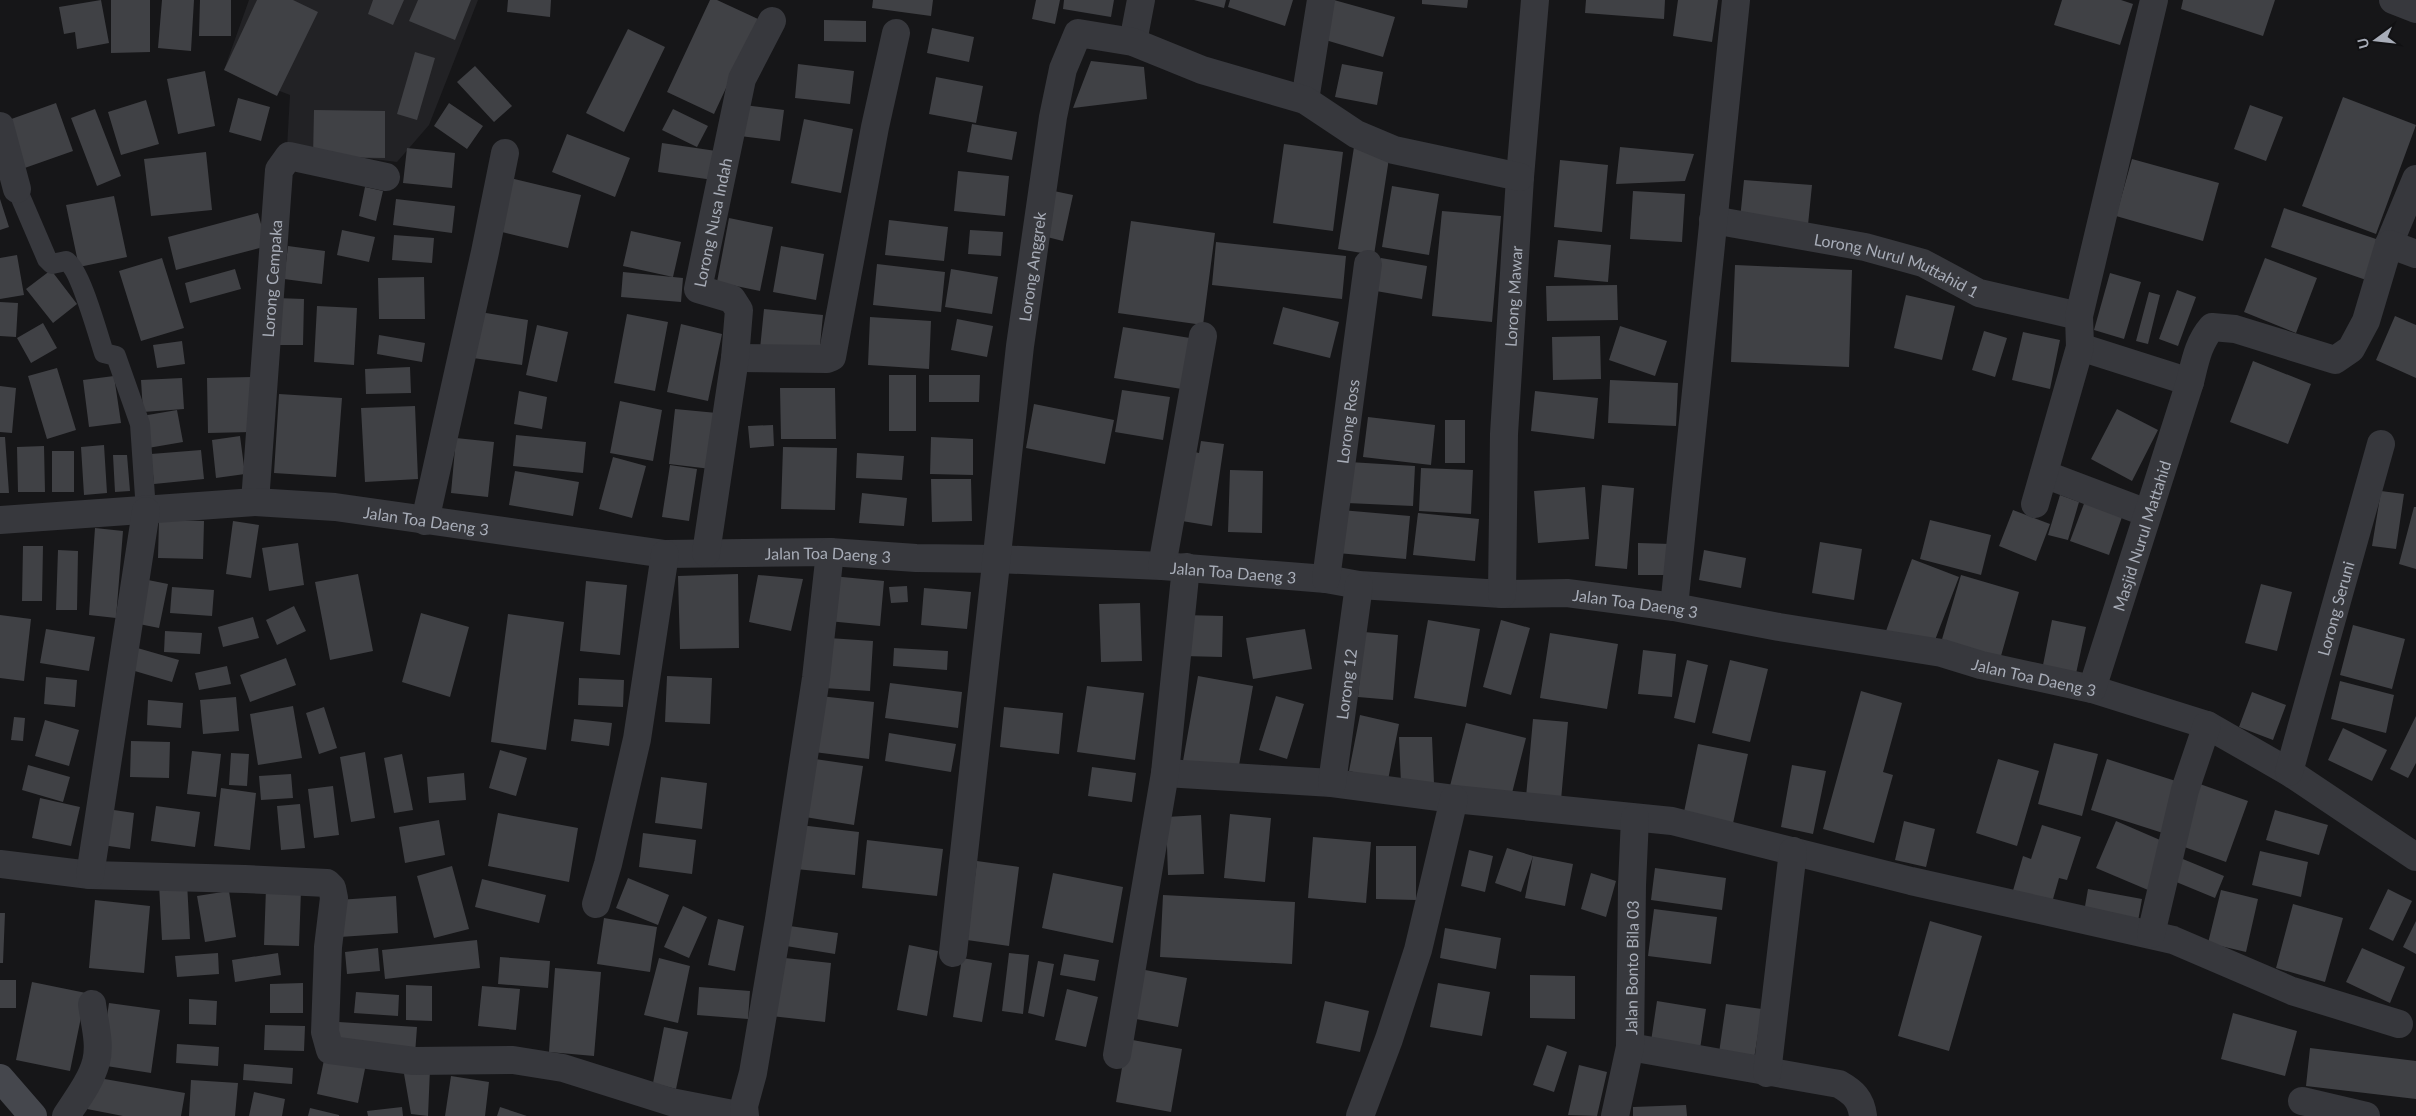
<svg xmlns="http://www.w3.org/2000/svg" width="2416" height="1116" font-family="Lato,sans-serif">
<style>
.built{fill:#222225}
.building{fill:#404145}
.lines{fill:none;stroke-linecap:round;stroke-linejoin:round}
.service{stroke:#37383d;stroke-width:20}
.minor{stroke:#37383d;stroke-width:28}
.secondary{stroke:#45474d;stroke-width:28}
.labels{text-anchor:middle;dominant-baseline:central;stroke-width:4;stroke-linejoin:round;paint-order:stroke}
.street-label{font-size:16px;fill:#a8adb8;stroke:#111113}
</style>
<rect width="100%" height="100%" fill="#161618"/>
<path class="built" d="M249,0h229l-49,125 -32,37 -110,-14 3,-53 -66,-25z"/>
<path class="building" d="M101,0l8,43 -32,6 -2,-17 -11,2 -5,-27z
M111,0h39v52l-39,1z
M162,0h32l-3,51 -33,-3z
M200,0h31v36h-32z
M257,0h36l25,12 -41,84 -53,-26z
M373,0h31l-11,25 -25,-11z
M418,0h53l-16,40 -46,-19z
M508,0h43l-1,17 -43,-5z
M710,0h7l41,19 -44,95 -47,-22z
M873,0h60l-2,16 -59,-8z
M1036,0h24l-5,24 -23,-5z
M1064,0h50l-3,17 -48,-8z
M1194,0h32l-2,8z
M1230,0h63l-8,26 -57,-19z
M1334,0l61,17 -12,40 -61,-18z
M1422,0h46l-1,8 -45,-4z
M1586,0h79l-1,19 -79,-6z
M1678,0h40l-6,42 -39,-6z
M2062,0h59l12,4 -13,41 -66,-20z
M2183,0h92l-12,36 -82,-27z
M824,20l42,1v21l-42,-1z
M932,28l42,9 -5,25 -42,-9z
M628,29l37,18 -41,85 -38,-19z
M415,52l20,6 -18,62 -20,-6z
M1091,61l53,6 3,32 -74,9z
M798,64l56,7 -4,33 -55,-6z
M1342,64l41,8 -6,33 -42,-8z
M475,66l37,40 -18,16 -37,-40z
M205,71l10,55 -37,8 -11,-55z
M936,77l47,9 -7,37 -47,-9z
M2343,97l73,28 -40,109 -74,-28z
M238,98l32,9 -9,34 -32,-9z
M146,100l13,44 -38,11 -13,-43z
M56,103l17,48 -54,19 -16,-48z
M449,103l34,23 -16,23 -33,-23z
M744,105l40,5 -4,31 -40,-5z
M2250,105l33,12 -17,44 -32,-12z
M95,109l26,67 -24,10 -26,-68z
M673,109l35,17 -11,21 -35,-17z
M314,110l71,1v47l-72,-1z
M804,119l49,10 -12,64 -50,-10z
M972,124l45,8 -5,28 -45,-8z
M567,134l63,24 -15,39 -63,-25z
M662,143l61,9 -3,29 -62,-9z
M1284,144l59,8 -10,79 -60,-8z
M1354,147l36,5 -16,103 -36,-6z
M1620,147l74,7 -9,27 -69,3z
M407,148l48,5 -3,35 -49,-5z
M206,152l6,58 -61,6 -7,-57z
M2132,159l87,24 -16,58 -87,-25z
M1560,160l48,5 -6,67 -48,-5z
M958,171l51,5 -4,40 -51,-5z
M506,177l75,18 -13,53 -74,-18z
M1744,180l68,5 -4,40 -68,-6z
M1392,186l47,8 -10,61 -47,-8z
M365,187l18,4 -7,30 -17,-5z
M1049,190l24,5 -10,46 -24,-6z
M1633,191l52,3 -3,48 -52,-3z
M114,196l13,61 -48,10 -13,-62z
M0,199l9,28 -9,3z
M396,199l59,7 -3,27 -59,-8z
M2284,208l98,33 -13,40 -98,-34z
M1442,211l59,5 -9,106 -60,-6z
M258,213l9,33 -91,24 -8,-33z
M729,218l44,9 -13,64 -43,-9z
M889,220l59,7 -4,34 -59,-6z
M1131,221l84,12 -12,92 -85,-12z
M342,230l33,7 -6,25 -32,-7z
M970,230l33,2 -2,24 -33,-2z
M631,231l50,11 -8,35 -50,-11z
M394,235l40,3 -2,25 -40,-3z
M1558,240l53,5 -3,37 -54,-5z
M1216,242l130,14 -4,43 -130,-14z
M288,246l37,5 -3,33 -38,-5z
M781,246l43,8 -8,46 -43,-8z
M17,255l7,40 -24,4v-41z
M162,258l22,70 -43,13 -22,-70z
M1381,258l46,8 -5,33 -46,-8z
M2265,258l52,20 -21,55 -52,-21z
M877,264l68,8 -4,40 -68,-7z
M1735,265l117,5 -3,97 -118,-5z
M235,269l6,20 -51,14 -5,-20z
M951,269l47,8 -6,37 -47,-7z
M51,270l26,34 -24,19 -27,-34z
M623,272l60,6 -2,24 -60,-5z
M2110,273l31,9 -17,57 -30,-9z
M424,277l1,42h-46l-1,-41z
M1617,285l1,35 -71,1 -1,-35z
M2177,290l19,7 -18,49 -19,-7z
M2149,292l11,3 -12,49 -12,-3z
M1906,295l49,11 -13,54 -48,-12z
M276,298l28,1 -1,46h-28z
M0,302l18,1 -2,34 -16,-1z
M317,306l40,2 -3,57 -40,-3z
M1283,307l56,15 -9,36 -57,-14z
M764,309l59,6 -4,40 -59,-6z
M480,312l48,8 -6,45 -49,-7z
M627,314l41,8 -13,69 -41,-8z
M2395,316l21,9v53l-40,-18z
M870,317l61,4 -2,48 -61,-4z
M957,319l36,7 -6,31 -36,-7z
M43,323l14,25 -26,15 -14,-25z
M681,324l41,10 -14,67 -41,-9z
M537,325l31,7 -11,50 -31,-7z
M1620,326l47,15 -12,35 -46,-16z
M1123,327l73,12 -8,51 -74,-12z
M1984,331l23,7 -12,39 -23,-7z
M2023,332l37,8 -10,49 -38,-9z
M379,335l46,8 -3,19 -45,-8z
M1600,336l1,43 -48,1 -1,-43z
M182,341l3,23 -28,4 -4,-23z
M2253,361l58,23 -23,60 -58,-22z
M410,367l1,26 -45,1 -1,-25z
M57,368l19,62 -29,9 -19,-63z
M889,375h27v56h-27z
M929,375h51l-1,27h-50z
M114,376l7,47 -32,4 -6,-47z
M252,377v55l-44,1 -1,-55z
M182,378l2,31 -41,3 -2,-32z
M1610,380l68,3 -2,43 -68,-3z
M0,386l16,2 -4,45 -12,-1z
M780,388h55l1,51h-55z
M1122,390l48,7 -7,43 -48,-8z
M519,391l28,6 -5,32 -28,-5z
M1535,391l63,7 -4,41 -63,-8z
M279,394l63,4 -6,79 -62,-4z
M620,401l42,9 -9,51 -43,-8z
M1034,404l80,16 -9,44 -79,-16z
M415,406l3,73 -53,3 -4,-74z
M675,409l42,4 -6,56 -42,-5z
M2117,409l41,21 -26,51 -41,-22z
M177,410l6,32 -35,6 -6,-32z
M1368,417l67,8 -4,40 -68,-8z
M1445,420h20v43h-20z
M773,425l1,21 -24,2 -2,-22z
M516,435l70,7 -3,31 -70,-7z
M240,436l5,38 -29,4 -4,-38z
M0,437h5l4,56h-9z
M931,437l42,2v36l-43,-1z
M456,438l38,4 -6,55 -37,-4z
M1201,441l23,3 -12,82 -36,-6 10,-70 13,3z
M104,445l3,48 -23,2 -3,-48z
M44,446l1,46h-27l-1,-45z
M783,447l54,1 -2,62 -54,-1z
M201,450l3,29 -50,5 -3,-30z
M52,451h22v41h-22z
M857,453l47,3 -2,24 -46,-2z
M113,455h14l3,36 -15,1z
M613,457l33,9 -14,52 -33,-9z
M1349,462l66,4 -2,40 -66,-3z
M670,465l27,4 -8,52 -27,-4z
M1421,468l52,2 -2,44 -52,-3z
M1230,470l33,1 -1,62 -34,-1z
M515,471l64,11 -6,34 -64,-11z
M931,479h40l1,42 -40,1z
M1602,485l32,3 -7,81 -32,-3z
M1585,487l4,52 -51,4 -4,-52z
M2381,491l23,3 -8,55 -24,-3z
M862,493l45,5 -3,28 -45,-3z
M2060,495l19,7 -11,38 -20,-5z
M2085,501l38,13 -14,41 -39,-14z
M2414,507h2v62l-17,-5z
M1341,510l69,6 -4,43 -69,-6z
M2013,510l37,14 -14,37 -37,-15z
M1418,513l61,6 -4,42 -62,-6z
M159,520l45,1 -1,38 -45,-1z
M1930,520l61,15 -10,40 -61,-16z
M233,521l26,4 -8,53 -25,-4z
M95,528l28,3 -7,87 -27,-3z
M1820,542l42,7 -8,51 -42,-7z
M298,543l6,42 -35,6 -7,-43z
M1638,543l33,1v31h-33z
M23,546h20l-1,55h-20z
M58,550l20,1 -1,59h-21z
M1704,550l42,8 -5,30 -42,-8z
M1912,559l47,18 -27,71 -46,-17z
M358,574l15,77 -43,9 -15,-78z
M738,574l1,74 -59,1 -2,-73z
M758,575l45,4 -12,52 -42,-9z
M1961,575l58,17 -20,71 -59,-17z
M832,576l52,5 -4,45 -52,-5z
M148,580l20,4 -9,44 -20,-4z
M586,581l41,4 -7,70 -40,-4z
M2261,584l31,8 -15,59 -32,-8z
M907,586l1,16 -17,1 -2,-16z
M172,587l42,3 -2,26 -42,-3z
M924,588l47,4 -4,37 -46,-4z
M1140,603l2,58 -41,1 -2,-58z
M294,606l12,25 -29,14 -11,-25z
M421,613l48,14 -19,70 -48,-15z
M508,614l56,8 -18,128 -55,-8z
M0,615l31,4 -7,62 -24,-3z
M1183,615l40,1 -1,41 -39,-1z
M253,617l6,21 -36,9 -5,-20z
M1428,620l52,9 -14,78 -52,-9z
M1501,620l29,8 -19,67 -28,-8z
M2052,620l34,7 -12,56 -33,-8z
M2353,625l52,14 -13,50 -52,-14z
M46,629l49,8 -6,34 -49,-8z
M1305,629l7,40 -59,10 -7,-41z
M165,631l37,2 -2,21 -36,-2z
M1364,632l34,3 -5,65 -35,-3z
M1550,633l68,11 -11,65 -67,-11z
M829,638l44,3 -3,50 -46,-3z
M134,647l45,13 -7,22 -44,-13z
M894,648l54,3 -1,19 -54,-4z
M1643,650l33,4 -4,43 -34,-3z
M286,658l10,27 -46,17 -10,-27z
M1687,660l21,5 -13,58 -21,-5z
M1730,660l38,9 -18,73 -38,-9z
M227,666l4,18 -32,6 -4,-17z
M667,676l45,2 -2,46 -45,-2z
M1198,676l55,10 -15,85 -55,-10z
M46,677l31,3 -2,27 -31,-3z
M579,678l45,2 -1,27 -45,-2z
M2340,681l54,14 -8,38 -55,-14z
M890,683l72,9 -4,36 -73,-10z
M1087,686l57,7 -9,67 -58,-8z
M1861,691l41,12 -19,69 10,3 -19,68 -51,-14z
M2252,692l34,13 -13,35 -34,-13z
M820,696l54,6 -5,57 -55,-7z
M1276,696l28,8 -17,55 -28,-9z
M236,697l3,34 -36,3 -3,-34z
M148,700l35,3 -2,25 -34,-3z
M293,706l9,52 -44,7 -8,-51z
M324,707l13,41 -18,6 -13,-41z
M1004,707l59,6 -4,41 -59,-7z
M1360,715l39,9 -11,56 -39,-9z
M2416,716v47l-8,15 -18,-9z
M14,717l11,1 -2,23 -12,-1z
M574,719l38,4 -3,23 -38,-5z
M1533,719l35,3 -7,78 -35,-3z
M45,720l34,10 -10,36 -34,-10z
M1466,723l60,15 -16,63 -60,-15z
M2343,728l44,22 -15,31 -44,-21z
M889,733l67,11 -5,28 -66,-11z
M1399,737h33l2,46 -33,1z
M131,741l39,1 -1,36 -39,-1z
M2054,743l44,11 -16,62 -44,-12z
M1698,744l50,10 -16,74 -49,-11z
M500,750l27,8 -11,38 -27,-8z
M192,751l29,3 -5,43 -29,-3z
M365,752l10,66 -24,4 -11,-65z
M231,753l18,1 -2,32 -18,-1z
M402,754l11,56 -19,3 -10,-55z
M815,759l48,7 -9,59 -49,-8z
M1998,759l41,12 -22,75 -41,-13z
M2107,759l75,24 -16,51 -75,-24z
M28,765l42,12 -7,25 -41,-12z
M1792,765l34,6 -13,63 -32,-7z
M1092,767l44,6 -4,29 -44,-6z
M464,773l2,27 -37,3 -2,-26z
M291,774l2,24 -32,2 -2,-24z
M661,777l46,6 -5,46 -47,-6z
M2197,783l51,18 -22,61 -50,-18z
M333,786l6,49 -25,3 -6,-49z
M221,788l35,5 -6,57 -36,-4z
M40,798l40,9 -9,39 -39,-8z
M300,804l5,44 -24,2 -4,-44z
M156,806l44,6 -5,35 -44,-6z
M107,809l27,4 -4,36 -28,-4z
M2275,810l53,15 -9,30 -53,-15z
M498,813l80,15 -9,54 -81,-16z
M1230,814l41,4 -6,64 -41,-4z
M1201,815l3,59 -36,1 -2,-58z
M439,820l6,35 -40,8 -6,-36z
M1904,821l31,8 -9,38 -31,-7z
M2116,821l51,22 -19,47 -52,-22z
M800,825l59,7 -4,43 -59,-6z
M2042,825l39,12 -14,43 -8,-2 -8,28 -39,-12 11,-38 8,3z
M643,833l53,7 -4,34 -53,-7z
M1313,837l58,5 -5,61 -58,-5z
M867,840l76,9 -6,47 -75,-8z
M1376,846h40v54l-40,-1z
M1507,848l26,8 -12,36 -26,-9z
M1469,850l24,6 -8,36 -24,-6z
M2260,851l48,11 -7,35 -49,-12z
M1533,856l40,8 -8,42 -40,-8z
M2178,857l46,19 -9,22 -46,-19z
M977,861l42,6 -10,79 -42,-6z
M452,866l17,63 -35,9 -17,-62z
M1655,868l71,10 -4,32 -71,-10z
M1053,873l70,14 -10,56 -71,-15z
M1591,873l25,8 -10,36 -25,-8z
M628,878l41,17 -11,30 -42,-17z
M482,879l64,16 -7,28 -64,-16z
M187,882l3,57 -28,1 -3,-56z
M266,888l35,2 -2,56 -35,-1z
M2088,889l54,10 -4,22 -54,-9z
M2388,889l24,12 -19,40 -24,-12z
M2221,890l37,9 -12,53 -38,-9z
M229,891l7,46 -31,5 -8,-46z
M1163,895l132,7 -3,62 -132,-7z
M396,896l2,37 -58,4 -2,-37z
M95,900l55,6 -6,67 -55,-5z
M2293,904l50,14 -18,64 -49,-14z
M683,906l24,11 -18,41 -25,-11z
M1654,909l63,8 -6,47 -63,-8z
M0,913h5l-2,50h-3z
M604,918l53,9 -7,45 -53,-8z
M718,919l26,7 -9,45 -27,-6z
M1930,921l52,15 -33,115 -51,-15z
M2416,921v33l-13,-7z
M783,925l55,8 -3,21 -55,-9z
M1445,928l56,10 -5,31 -56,-11z
M477,940l3,28 -95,11 -3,-29z
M909,945l29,6 -11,65 -30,-6z
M378,948l2,23 -33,3 -2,-22z
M2362,948l43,19 -15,36 -44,-21z
M218,953l1,21 -42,3 -2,-21z
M278,953l3,22 -46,7 -3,-22z
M1009,953l20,2 -6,59 -21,-3z
M1064,954l35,6 -4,21 -35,-6z
M500,957l50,4 -2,27 -50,-4z
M776,957l55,6 -6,59 -54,-6z
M659,958l31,8 -12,57 -34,-8z
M962,958l30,5 -10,59 -29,-5z
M1038,961l16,3 -10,53 -16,-4z
M555,968l46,4 -7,84 -45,-4z
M1140,969l47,9 -9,49 -47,-9z
M1530,975l45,1v43l-45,-1z
M0,980h16v28h-16z
M32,982l54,11 -16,78 -54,-11z
M303,983v30h-33v-29z
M1438,983l52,9 -8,44 -52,-9z
M406,985l26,1v35l-26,-1z
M482,986l38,3 -4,41 -38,-4z
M699,987l51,4 -2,28 -51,-4z
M1067,989l31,8 -12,50 -31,-7z
M356,992l43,3 -1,21 -44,-3z
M189,999l28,2 -1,24 -27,-1z
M1325,1001l44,10 -9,41 -44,-9z
M1657,1001l49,8 -7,47 -49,-8z
M109,1003l51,7 -9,63 -51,-8z
M1726,1004l36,5 -8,50 -35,-6z
M2233,1013l64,18 -12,45 -64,-17z
M339,1022l78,5 -2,27 -77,-6z
M265,1025l40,1 -1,25 -40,-1z
M664,1027l24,5 -12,57 -23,-6z
M1127,1039l55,10 -11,63 -55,-10z
M177,1044l42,3 -1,19 -42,-3z
M1547,1045l20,7 -13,40 -21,-7z
M2310,1048l106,13v38l-110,-13z
M325,1055l41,9 -8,39 -41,-9z
M244,1064l49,4 -1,16 -49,-4z
M1579,1065l28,7 -10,44 -29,-1z
M403,1068l27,1 -2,47 -17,-2z
M451,1076l38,6 -4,34h-40z
M93,1077l92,16 -4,23h-58l-36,-7z
M191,1080l47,3 -3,33h-46z
M254,1092l31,7 -3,17h-33z
M1686,1105l1,11h-54v-9z
M402,1107l1,9h-35l-1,-5z
M500,1107l27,9h-30z
M310,1108l29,7v1h-31z"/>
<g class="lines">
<path class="service" d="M17,189l30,70 5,5 14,-3c14,7 32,74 38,92l12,3 24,68 6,87"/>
<g class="minor">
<path d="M2393,0l23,9"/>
<path d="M1133,42l8,-42"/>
<path d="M1305,100l16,-100"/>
<path d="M0,126l17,63"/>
<path id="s1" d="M1713,220l152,27 58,16 56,30 100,23"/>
<path d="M2389,244l27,-65"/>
<path d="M2080,347l110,35"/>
<path d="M735,358l92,1 5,-2 43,-230 21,-94"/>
<path d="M2044,474l103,39"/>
<path id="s2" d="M255,502l24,-332 10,-14 97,21"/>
<path d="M2035,504l45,-157 -1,-31 75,-316"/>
<path id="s3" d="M0,520l255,-18 80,5 330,47 165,-2 86,6 81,1 165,7 164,13 33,6 143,9 65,-1 107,14 105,20 163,26 39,12 111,24 115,36 82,47 127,85"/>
<path d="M425,521l60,-269 20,-99"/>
<path id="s4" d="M706,553l29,-195 4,-48 -7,-11 -34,-10 44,-210 30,-58"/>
<path d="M1162,566l41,-230"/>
<path id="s5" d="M1326,579l42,-315"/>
<path id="s6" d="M1502,594l2,-160 16,-257 15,-177"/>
<path d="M1674,607l62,-607"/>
<path id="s7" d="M2092,689l98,-307c5,-20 8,-39 22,-55l23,2 100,31 16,-11 15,-28 23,-77 27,10"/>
<path id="s8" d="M2289,772l92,-328"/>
<path d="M1165,773l167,10 122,16 218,22 239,60 262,59 119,51 107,33"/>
<path id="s9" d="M1332,783l27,-198"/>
<path d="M0,864l90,11 155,4 82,4 5,5 2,10 -6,49 -3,85 5,18 84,11 99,-1 50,8 108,34 72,14"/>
<path d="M90,875l56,-364"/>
<path d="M596,904l12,-40 29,-125 28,-185"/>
<path d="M2151,934l34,-144 22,-65"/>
<path id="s10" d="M953,953l67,-607 33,-229 10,-48 15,-36 55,9 69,28 103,30 51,34 38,16 126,27"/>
<path d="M1630,1047l209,37c14,8 22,15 24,32"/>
<path d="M1117,1055l48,-282 21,-206"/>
<path d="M1767,1073l26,-222"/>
<path d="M2302,1101l64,15"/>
<path d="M66,1116c11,-17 25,-35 30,-54 5,-18 -2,-41 -4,-58"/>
<path d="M745,1116l-1,-10 9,-33 26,-154 37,-241 14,-126"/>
<path d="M1360,1116l29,-77 29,-89 36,-151"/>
<path id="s11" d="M1615,1116l15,-69 2,-162 3,-67"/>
</g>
<path class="secondary" d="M0,1078l33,38"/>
</g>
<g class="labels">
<g class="street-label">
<text stroke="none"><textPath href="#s4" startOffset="362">Lorong Nusa Indah</textPath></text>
<text stroke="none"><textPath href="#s10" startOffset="691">Lorong Anggrek</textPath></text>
<text stroke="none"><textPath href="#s1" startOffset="190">Lorong Nurul Muttahid 1</textPath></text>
<text stroke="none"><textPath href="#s2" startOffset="224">Lorong Cempaka</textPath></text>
<text stroke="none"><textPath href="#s6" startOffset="298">Lorong Mawar</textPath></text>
<text stroke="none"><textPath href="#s5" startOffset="159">Lorong Ross</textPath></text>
<text stroke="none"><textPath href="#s3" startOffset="428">Jalan Toa Daeng 3</textPath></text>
<text stroke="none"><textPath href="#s7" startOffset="161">Masjid Nurul Mattahid</textPath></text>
<text stroke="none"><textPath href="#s3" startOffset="832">Jalan Toa Daeng 3</textPath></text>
<text stroke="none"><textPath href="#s3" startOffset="1238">Jalan Toa Daeng 3</textPath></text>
<text stroke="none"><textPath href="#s3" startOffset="1642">Jalan Toa Daeng 3</textPath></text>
<text stroke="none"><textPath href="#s8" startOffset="170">Lorong Seruni</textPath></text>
<text stroke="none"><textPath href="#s3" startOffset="2048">Jalan Toa Daeng 3</textPath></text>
<text stroke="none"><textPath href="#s9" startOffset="100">Lorong 12</textPath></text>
<text stroke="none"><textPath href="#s11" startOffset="150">Jalan Bonto Bila 03</textPath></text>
</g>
</g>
<g transform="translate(2376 40) rotate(255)" stroke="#111113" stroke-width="4" paint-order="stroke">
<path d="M0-4L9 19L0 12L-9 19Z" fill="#a8adb8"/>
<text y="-8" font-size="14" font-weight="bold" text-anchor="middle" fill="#a8adb8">U</text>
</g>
</svg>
